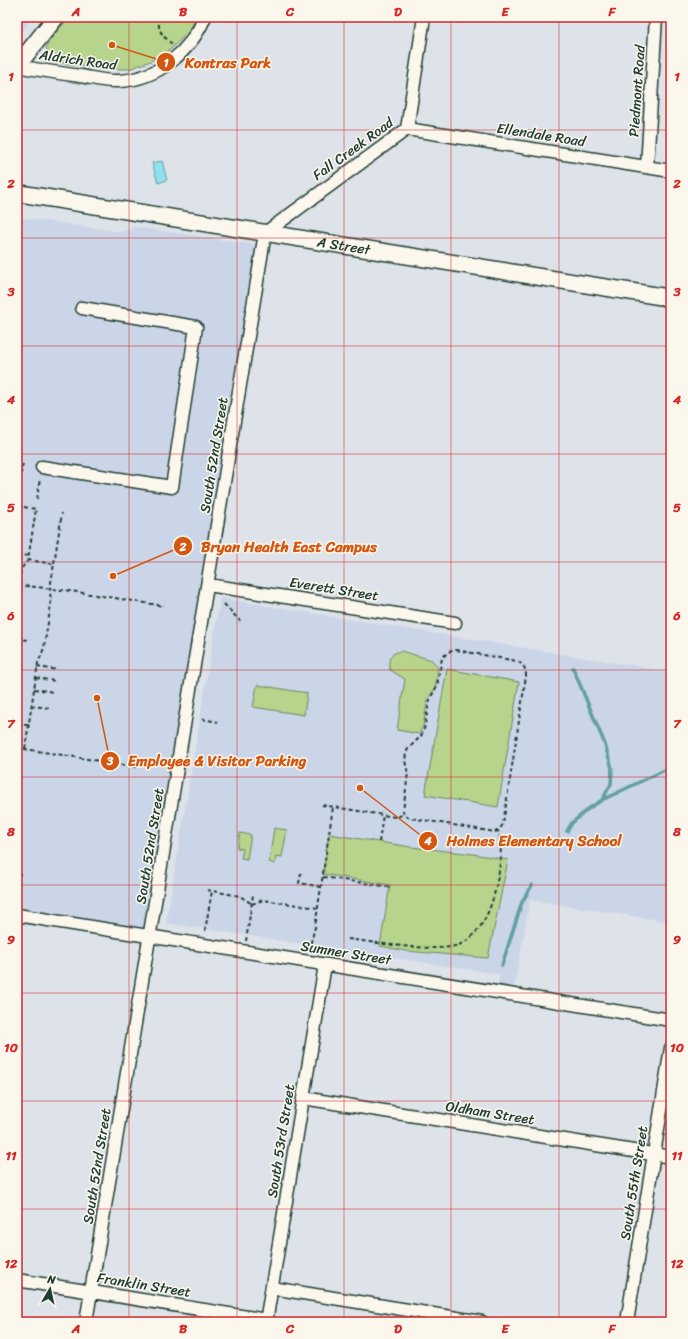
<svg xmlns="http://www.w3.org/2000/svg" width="688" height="1339" font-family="Sriracha,sans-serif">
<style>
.built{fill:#cad5e7}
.green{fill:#b6d48c;stroke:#6a8860}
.water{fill:#91e0ef;stroke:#639fa4}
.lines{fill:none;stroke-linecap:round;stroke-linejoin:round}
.stream{stroke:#639fa4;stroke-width:3.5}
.minor-casing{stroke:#1f3d34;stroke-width:15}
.major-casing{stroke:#1f3d34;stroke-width:19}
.path{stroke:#1f3d34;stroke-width:2;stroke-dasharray:4 3;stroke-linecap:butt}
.minor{stroke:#fbf7ec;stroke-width:12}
.major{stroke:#fbf7ec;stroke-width:16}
.grid{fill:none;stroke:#d62828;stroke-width:1;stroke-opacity:0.55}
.labels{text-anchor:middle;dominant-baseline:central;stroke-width:3;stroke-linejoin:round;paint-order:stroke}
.street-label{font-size:14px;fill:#1f3d34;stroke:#fbf7ec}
.leader{fill:none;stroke:#d45610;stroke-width:1.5}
.callout-dot{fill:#d45610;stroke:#fbf7ec;stroke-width:1.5}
.mark-label{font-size:12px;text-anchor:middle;font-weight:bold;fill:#fff}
.callout-label{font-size:15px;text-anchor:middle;font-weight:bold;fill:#d45610;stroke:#fbf7ec;stroke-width:3;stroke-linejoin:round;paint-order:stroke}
.neatline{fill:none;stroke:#d62828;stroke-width:1.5}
.grid-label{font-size:13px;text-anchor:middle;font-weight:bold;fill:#d62828}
</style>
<rect width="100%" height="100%" fill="#dee3e9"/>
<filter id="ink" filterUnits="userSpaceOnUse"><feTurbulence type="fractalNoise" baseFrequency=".025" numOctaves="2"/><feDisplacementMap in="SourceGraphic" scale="8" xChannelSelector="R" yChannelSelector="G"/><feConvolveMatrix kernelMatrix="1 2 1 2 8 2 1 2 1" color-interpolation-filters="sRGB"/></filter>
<g filter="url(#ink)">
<path class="built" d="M17,17h15l-15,23z
M17,217l105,15 13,-5 128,19 -113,691 -133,-22z
M220,598l451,74v250l-141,-22 -17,95 -16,-3 2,-18 -333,-51z"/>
<path class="green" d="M69,17h128l-8,14 -18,18 -20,12 -22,8h-29l-43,-7 -6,-3 -5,-11 3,-7z
M401,651l31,9 6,8 -3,21 -7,9 -5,28 -4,8 -22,-4 8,-51 -15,-9c-3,-10 0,-17 11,-19z
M447,669l72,13 -21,125 -73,-12z
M257,685l50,8 -3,22 -51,-8z
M274,828l13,2 -5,27 -6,-1 -1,8 -6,-2z
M240,833l11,2 -4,24 -6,-1 2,-9 -6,-1z
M329,834l82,13 62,7 35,6 -20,98 -82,-7 -26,-5 10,-61 -67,-11z"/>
<path class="water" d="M162,161l5,19 -9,3 -6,-20z"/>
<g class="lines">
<path class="stream" d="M573,668l31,74 8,26 -1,16 -9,16
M567,831l5,-8 16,-14 14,-9 69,-33
M502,965l20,-63 10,-17"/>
<defs>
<path id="minor" d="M17,66c21,4 42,7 63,10 13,2 27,6 39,5 39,-2 71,-29 86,-64
M407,129l264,42
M647,167l9,-150
M42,467l130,20 24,-160 -114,-19
M208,585l247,38
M17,915l654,105
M303,1098l368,59
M17,1280l250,40
M272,1288l210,34
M86,1322l179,-1089 142,-104 17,-112
M266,1322l59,-357
M627,1322l44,-274"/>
<g id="major">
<path d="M17,66l39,-49"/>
<path id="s1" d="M17,193l654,105"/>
</g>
</defs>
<use href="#minor" class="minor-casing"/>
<use href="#major" class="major-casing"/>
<path class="path" d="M160,17c-4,13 3,19 12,27
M17,462l6,1 -4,20
M37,499l3,-21
M17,506l19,3 -8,51 -7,9 -4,24
M17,557l6,-2 5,1
M28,560l26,4
M18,585l53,6 93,15
M224,604l16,17
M17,638l10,2
M456,650l60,11c8,3 10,8 10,15l-23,148 -3,5 -5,3 -84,-14 -6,-2 -2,-4 5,-39 -3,-12 1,-8 2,-4 13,-13 3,-7 6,-30 7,-13 5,-28 6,-6z
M37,667l21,3
M36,678l20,3
M34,689l20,3
M31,706l20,2
M202,719l16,3
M17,724l11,1
M25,749l13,-86 6,-15 7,-44 -1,-15 12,-76
M17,750l8,-1 112,18
M322,805l73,12h3l5,-3
M379,842l4,-27
M301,873l-2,10 23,4
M17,874l7,1
M323,877l67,10
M207,890l33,6 12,8
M252,904l11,-4 55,8
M205,931l7,-40
M348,939c25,3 91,15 113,5 20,-10 29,-33 34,-53 4,-19 9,-41 3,-60
M246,941l7,-46
M309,950l6,-23 18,-120"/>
<use href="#minor" class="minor"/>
<use href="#major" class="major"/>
</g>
</g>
<path class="grid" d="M129,17v1305M237,17v1305M344,17v1305M451,17v1305M559,17v1305M17,130h654M17,238h654M17,346h654M17,454h654M17,562h654M17,670h654M17,777h654M17,885h654M17,993h654M17,1101h654M17,1209h654"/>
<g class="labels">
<g class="street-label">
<text transform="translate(78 60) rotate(8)">Aldrich Road</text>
<text transform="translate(637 91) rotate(-86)">Piedmont Road</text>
<text transform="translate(541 135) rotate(9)">Ellendale Road</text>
<text transform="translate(353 149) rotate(-36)">Fall Creek Road</text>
<text stroke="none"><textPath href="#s1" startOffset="331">A Street</textPath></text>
<text transform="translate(214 455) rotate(-81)">South 52nd Street</text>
<text transform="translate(334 589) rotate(9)">Everett Street</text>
<text transform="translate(150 846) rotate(-81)">South 52nd Street</text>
<text transform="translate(346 953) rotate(9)">Sumner Street</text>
<text transform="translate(490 1113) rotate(9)">Oldham Street</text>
<text transform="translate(281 1141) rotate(-81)">South 53rd Street</text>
<text transform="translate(97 1166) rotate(-81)">South 52nd Street</text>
<text transform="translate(634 1183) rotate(-81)">South 55th Street</text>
<text transform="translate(144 1285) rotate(9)">Franklin Street</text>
</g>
</g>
<path class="leader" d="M112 45L166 62M113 576L183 546M97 698L110 761M360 788L428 841"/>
<g class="callout-dot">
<circle cx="112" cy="45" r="4"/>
<circle cx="113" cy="576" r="4"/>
<circle cx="97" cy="698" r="4"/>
<circle cx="360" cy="788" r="4"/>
<circle cx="166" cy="62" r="10"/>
<circle cx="183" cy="546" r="10"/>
<circle cx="110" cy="761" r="10"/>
<circle cx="428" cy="841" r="10"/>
</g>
<g class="mark-label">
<text x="166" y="67">1</text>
<text x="183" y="551">2</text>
<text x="110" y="765">3</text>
<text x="428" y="845">4</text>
</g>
<g class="callout-label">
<text x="228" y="68">Kontras Park</text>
<text x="289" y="552">Bryan Health East Campus</text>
<text x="217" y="766">Employee &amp; Visitor Parking</text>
<text x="534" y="846">Holmes Elementary School</text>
</g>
<rect width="688" height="1339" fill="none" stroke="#fbf7ec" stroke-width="44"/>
<g transform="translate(50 1289) rotate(9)" stroke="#fbf7ec" stroke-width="3" paint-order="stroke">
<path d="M0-3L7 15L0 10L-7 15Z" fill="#1f3d34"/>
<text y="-6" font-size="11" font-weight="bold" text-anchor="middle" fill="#1f3d34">N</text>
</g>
<rect x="22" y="22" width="644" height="1295" class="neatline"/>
<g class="grid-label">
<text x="76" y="16">A</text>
<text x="183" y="16">B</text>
<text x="290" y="16">C</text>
<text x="398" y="16">D</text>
<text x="505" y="16">E</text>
<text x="612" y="16">F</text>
<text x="11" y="81">1</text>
<text x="677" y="81">1</text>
<text x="11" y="188">2</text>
<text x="677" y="188">2</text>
<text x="11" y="296">3</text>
<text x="677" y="296">3</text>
<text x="11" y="404">4</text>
<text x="677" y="404">4</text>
<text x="11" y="512">5</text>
<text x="677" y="512">5</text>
<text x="11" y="620">6</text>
<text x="677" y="620">6</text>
<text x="11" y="728">7</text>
<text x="677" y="728">7</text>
<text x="11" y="836">8</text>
<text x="677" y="836">8</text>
<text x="11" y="944">9</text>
<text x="677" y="944">9</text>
<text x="11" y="1052">10</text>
<text x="677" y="1052">10</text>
<text x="11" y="1160">11</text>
<text x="677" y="1160">11</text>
<text x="11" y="1268">12</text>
<text x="677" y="1268">12</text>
<text x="76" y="1333">A</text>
<text x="183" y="1333">B</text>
<text x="290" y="1333">C</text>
<text x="398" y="1333">D</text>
<text x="505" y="1333">E</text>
<text x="612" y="1333">F</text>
</g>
</svg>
